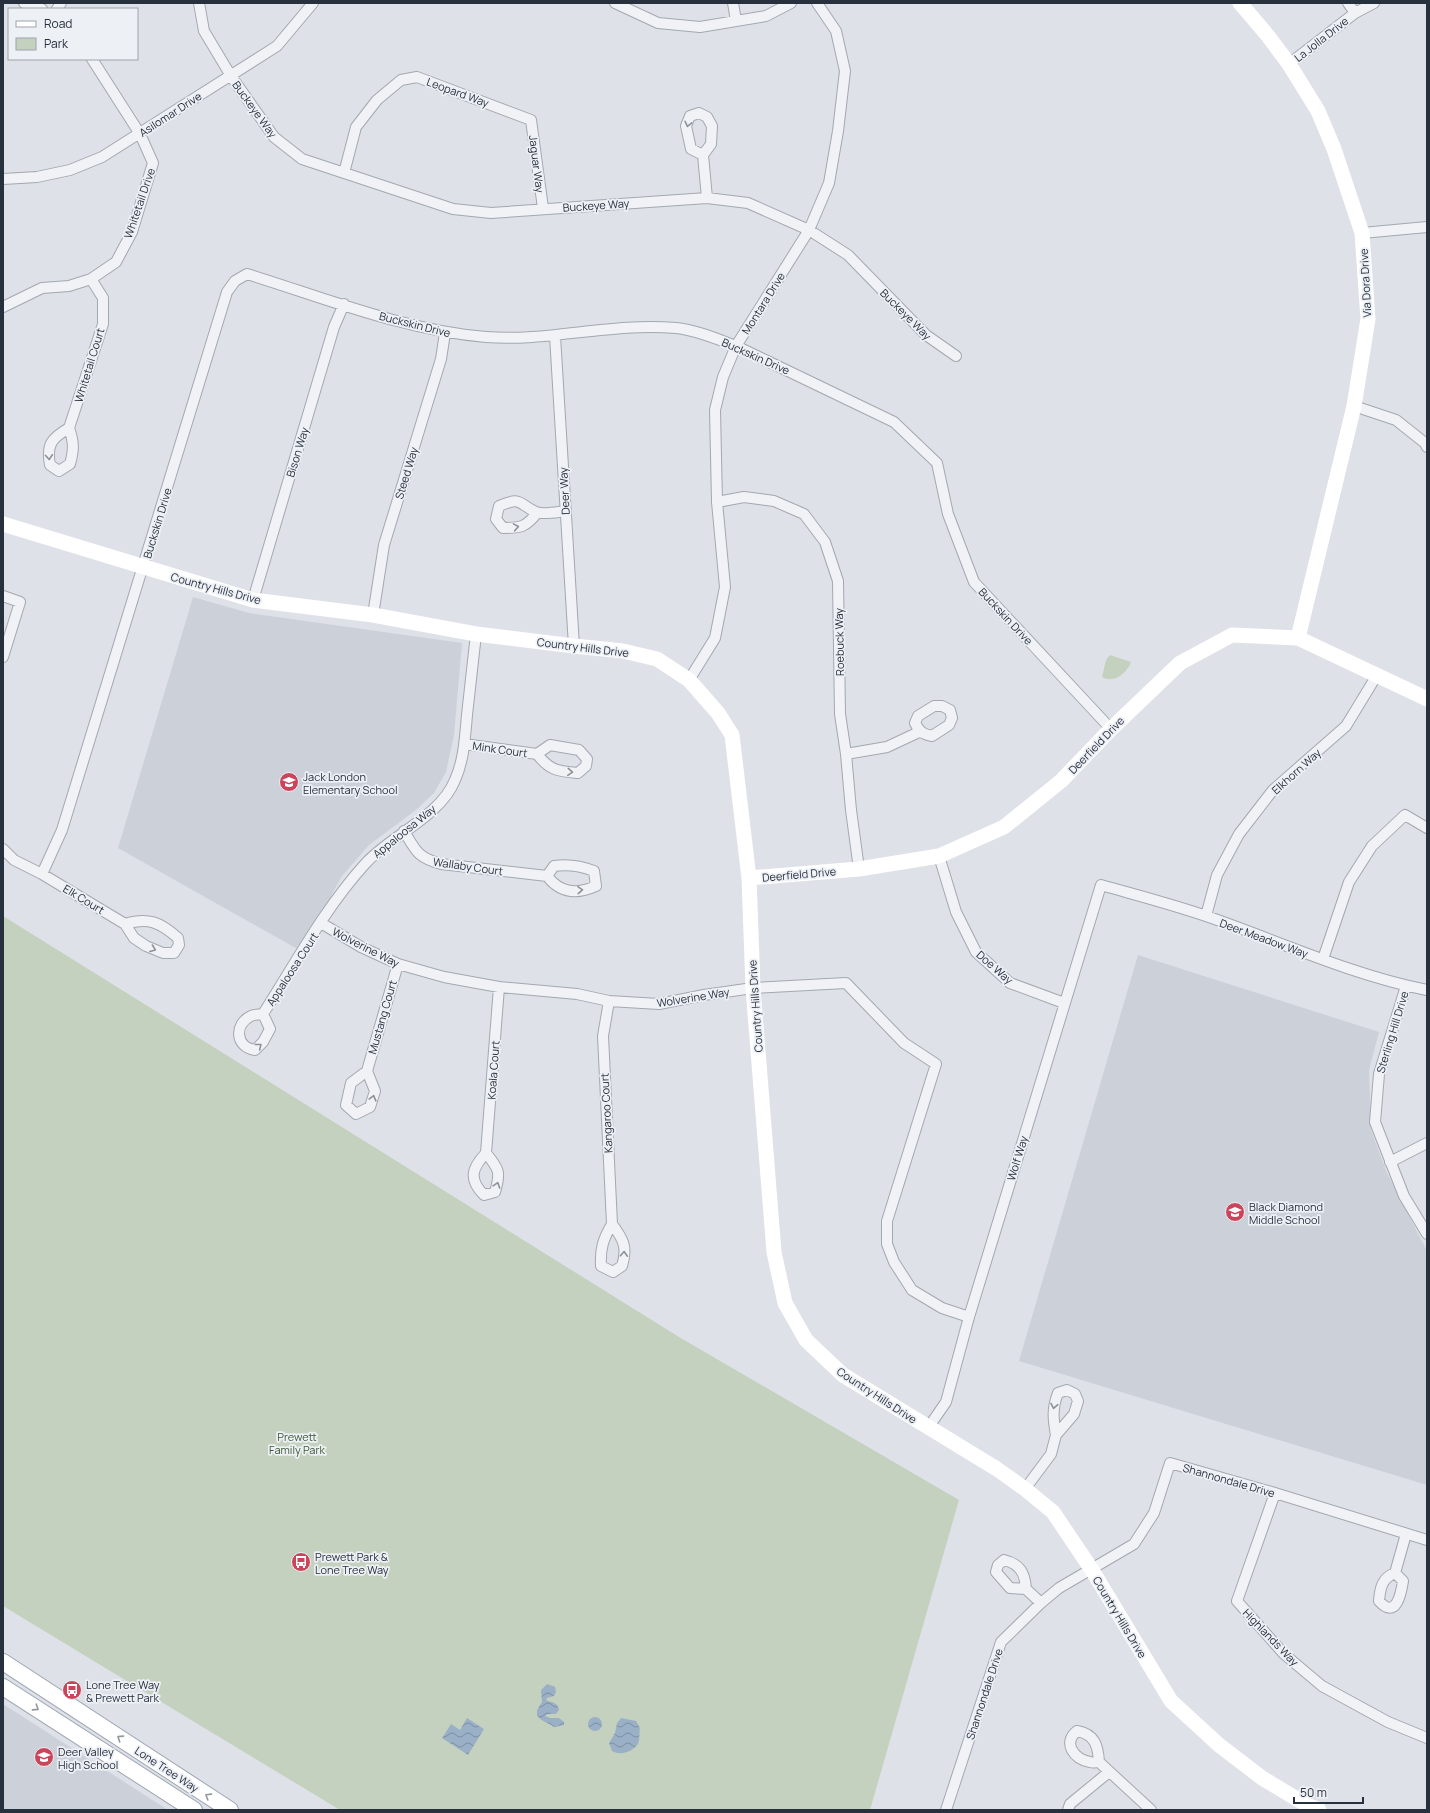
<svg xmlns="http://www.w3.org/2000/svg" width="1430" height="1813" font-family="Manrope,sans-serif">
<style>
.built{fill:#ccd1d9}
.green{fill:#c4d1bf}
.water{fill:url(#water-waves)}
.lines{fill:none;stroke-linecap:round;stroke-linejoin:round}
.street-casing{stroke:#a3a8b1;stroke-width:12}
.primary-casing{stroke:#9da6b2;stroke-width:18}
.street{stroke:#f0f2f5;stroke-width:10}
.secondary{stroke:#fff;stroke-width:15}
.primary{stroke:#fff;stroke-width:16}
.oneway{stroke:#8c9199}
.oneway2{stroke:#93989e}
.labels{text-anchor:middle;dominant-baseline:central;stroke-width:3.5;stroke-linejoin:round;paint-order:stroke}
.street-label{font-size:11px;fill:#27303d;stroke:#edf0f5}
.poi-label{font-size:11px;fill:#27303d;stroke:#edf0f5;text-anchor:start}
.park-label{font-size:11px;fill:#3c5935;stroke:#edf0f5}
</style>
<defs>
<pattern id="water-waves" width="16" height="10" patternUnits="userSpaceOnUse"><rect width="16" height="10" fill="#99b0c7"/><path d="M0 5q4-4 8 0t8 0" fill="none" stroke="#7d90a3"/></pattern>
</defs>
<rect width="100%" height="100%" fill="#dee1e7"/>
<path class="built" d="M193,597l56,16 213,30 -8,92 -8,37 -12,21 -18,17 -47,35 -27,31 -41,75 -183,-103z
M1138,955l241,77 -10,38 2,60 16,43 40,78v234l-408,-124z
M3,1704l165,106h-165z"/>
<path class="green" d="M1110,655l21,7c-4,11 -17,22 -29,15l4,-17z
M3,916l676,421 280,163 -89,310h-530l-337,-204z"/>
<path class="water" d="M547,1684l8,3 1,5 -2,4 -7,2 -1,2c6,3 12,2 13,10l-3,4h-8l-3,2 5,2h9l5,4v3l-10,2c-5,-4 -14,-6 -17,-12v-5l5,-8 -1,-12z
M588 1724a7 7 0 1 1 14 0a7 7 0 1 1-14 0Z
M467,1718l17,11 -16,26 -26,-17 9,-14 9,6z
M621,1718l15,3 4,7c-1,4 0,12 -2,16 -6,8 -17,12 -26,7l-3,-8 6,-10 2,-10z"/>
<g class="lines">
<defs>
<path id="street" d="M24,3l18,6
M199,3l5,28 27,45 43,61 28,22 151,50 38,4 216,-15 41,5 61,27 39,25 78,80 30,21
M615,3l43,20 42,4 66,-11 25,-13
M733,3l3,18
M1348,3l7,10
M57,9l4,-6
M1289,64l66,-51 19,-10
M703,155l-12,-6 -5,-23 4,-10 9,-3 8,4 5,9 -1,18 -8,11 4,43
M344,173l12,-46 21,-27 24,-20 16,-3 114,43 12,88
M3,179l34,-2 33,-7 32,-13 175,-111 36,-43
M1362,233l65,-6
M3,307l39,-19 27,-2 22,-7 25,-17 16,-30 21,-69 -13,-29 -48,-75
M555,336l19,310
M1354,406l42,14 29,23 2,4
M69,428c-17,10 -23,16 -19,37l9,6 11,-7c4,-14 4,-22 -1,-36l34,-104v-26l-12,-19
M717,502l27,-5 30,4 30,13 21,28 13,39 2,133 6,40 5,56 8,59
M537,513c-11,14 -16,15 -34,15l-7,-9 3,-13c23,-10 19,-2 37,6 7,3 21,0 29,-1
M3,596l17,6 -17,55
M253,600l81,-273 10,-23
M373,615l11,-70 57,-186 4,-26
M689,680l26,-42 10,-51 -8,-85 -2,-92 8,-33 13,-31 73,-116 20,-47 9,-52 7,-60 -9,-40 -19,-28
M934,706h8l8,4 2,8 -3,7 -17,11c-10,-2 -13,-5 -17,-13l3,-7z
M464,744l73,10c13,17 21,17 41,19l8,-7 1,-7 -8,-9 -29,-5 -13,9
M846,754l41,-7 32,-15
M404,831c12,20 13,26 37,33l106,12c13,17 29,19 49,10l-2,-15c-13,-5 -26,-7 -40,-5l-7,10
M3,849l11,11 28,14 83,50 9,14 12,8 17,7h11l5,-8 -1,-7c-18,-16 -30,-21 -53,-14
M939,856l17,56 20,40 34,31 54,20
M42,874l20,-44 165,-538 8,-11 12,-7c78,24 156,56 239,63 63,5 126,-15 190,-9 20,2 41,11 60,18l158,76 43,41 11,51 26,68 137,147
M1206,916l11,-41 22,-41 34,-44 73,-64 31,-51
M321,923l40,24 37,17 46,13 55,10 78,7 32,7 50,3 45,-9 49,-7 93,-5 58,60 32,21 -49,157v23l7,18 18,28 30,18 27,9
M1323,959l26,-77 23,-36 33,-31 22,13
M1406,986l-27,88 -4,48 29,74 23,38
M609,1001l-6,35 9,188c-9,15 -12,25 -11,42l12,6 9,-6c6,-19 1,-27 -10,-42
M263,1014l7,15 -7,13 -8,8c-20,-3 -21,-26 -4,-34 3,-2 9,-1 12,-2 32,-50 62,-106 102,-150 26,-29 75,-47 90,-84 9,-20 10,-43 12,-65 3,-27 6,-54 9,-81
M367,1071l8,20 -5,16 -14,7 -10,-9 5,-22 16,-12 31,-107
M486,1153c13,16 15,19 9,39l-11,3c-16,-16 -12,-27 2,-42l13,-166
M1390,1162l37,-19
M928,1428l18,-26 23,-85 132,-432c35,10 70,19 105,31 73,25 145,59 221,74
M1025,1489l26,-35 5,-19 18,-21 4,-13 -3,-7 -8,-4 -9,3c-6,15 -5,26 -2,42
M1275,1493l-38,108 47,53 38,32 66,36 39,16
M1004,1560c16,4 21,13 22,29l-16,-1 -14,-16 2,-7z
M1395,1573l8,8c-2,13 -7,39 -24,20 1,-13 3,-23 16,-28z
M1395,1573l11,-39
M1026,1589l15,14
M1077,1731c18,3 21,15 22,31 -3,0 -7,1 -9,0 -16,-3 -28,-19 -13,-31z
M1099,1762l52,48
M946,1810l55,-168 40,-39 18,-15 75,-44 20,-31 16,-50 105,30 152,47
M1068,1810l2,-6 39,-32"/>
<path id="primary" d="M3,1662l227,148
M3,1687l191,123"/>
</defs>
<use href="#street" class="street-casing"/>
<use href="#primary" class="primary-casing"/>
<use href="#street" class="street"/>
<path class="secondary" d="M1240,3l28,33 21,28 29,47 16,38 28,84 6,86 -14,87 -56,232
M3,524l250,76 120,15 103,19 98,12 49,5 34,8 32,21 29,33 14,22 17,143 4,110 21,264 11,51 21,37 37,35 154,94 28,20 28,23 39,58 79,131 48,44 43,33 45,27 12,5
M749,878l110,-9 80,-13 65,-29 57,-46 50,-52 69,-66 52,-28 66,3 129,61"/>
<use href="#primary" class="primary"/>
</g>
<defs><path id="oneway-chevron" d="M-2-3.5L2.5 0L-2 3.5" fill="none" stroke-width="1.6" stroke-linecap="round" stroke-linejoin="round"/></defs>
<g class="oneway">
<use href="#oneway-chevron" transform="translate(688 124) rotate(103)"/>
<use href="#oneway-chevron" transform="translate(49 457) rotate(86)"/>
<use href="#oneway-chevron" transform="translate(516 527) rotate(-10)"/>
<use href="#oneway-chevron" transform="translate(570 772) rotate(4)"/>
<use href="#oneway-chevron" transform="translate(580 890) rotate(-3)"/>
<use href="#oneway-chevron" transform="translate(153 949) rotate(21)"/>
<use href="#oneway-chevron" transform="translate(259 1046) rotate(-39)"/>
<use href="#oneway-chevron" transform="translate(373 1098) rotate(-75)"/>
<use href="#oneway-chevron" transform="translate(497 1185) rotate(-72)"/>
<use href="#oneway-chevron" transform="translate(624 1254) rotate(-87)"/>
<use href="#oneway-chevron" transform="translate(1054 1406) rotate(101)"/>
</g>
<g class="oneway2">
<use href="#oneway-chevron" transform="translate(36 1708) rotate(33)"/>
<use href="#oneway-chevron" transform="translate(120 1738) rotate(-147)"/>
<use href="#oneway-chevron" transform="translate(208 1796) rotate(-148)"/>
</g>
<defs>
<symbol id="school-disc" viewBox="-11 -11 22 22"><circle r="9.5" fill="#cb445a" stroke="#edf0f5"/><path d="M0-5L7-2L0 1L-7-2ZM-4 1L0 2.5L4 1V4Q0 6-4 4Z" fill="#fff"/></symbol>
<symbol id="bus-disc" viewBox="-11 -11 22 22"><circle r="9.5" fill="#cb445a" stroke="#edf0f5"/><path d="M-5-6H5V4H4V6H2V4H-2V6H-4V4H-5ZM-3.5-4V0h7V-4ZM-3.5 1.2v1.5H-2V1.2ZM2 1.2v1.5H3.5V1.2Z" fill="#fff"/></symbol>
</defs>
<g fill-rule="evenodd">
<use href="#school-disc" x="278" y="771" width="22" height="22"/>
<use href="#school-disc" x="1224" y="1201" width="22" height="22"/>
<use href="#bus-disc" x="290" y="1551" width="22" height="22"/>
<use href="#bus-disc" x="61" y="1679" width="22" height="22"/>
<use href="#school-disc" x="33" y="1746" width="22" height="22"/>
</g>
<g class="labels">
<g class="street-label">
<text transform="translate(1321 39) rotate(-38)">La Jolla Drive</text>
<text transform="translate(458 92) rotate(20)">Leopard Way</text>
<text transform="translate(255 109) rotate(54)">Buckeye Way</text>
<text transform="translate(170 114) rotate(-33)">Asilomar Drive</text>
<text transform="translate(537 164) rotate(83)">Jaguar Way</text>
<text transform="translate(139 203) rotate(-71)">Whitetail Drive</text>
<text transform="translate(596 205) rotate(-4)">Buckeye Way</text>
<text transform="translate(1365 283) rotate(-93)">Via Dora Drive</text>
<text transform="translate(763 303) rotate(-58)">Montara Drive</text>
<text transform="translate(906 314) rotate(45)">Buckeye Way</text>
<text transform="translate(415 324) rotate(14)">Buckskin Drive</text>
<text transform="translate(756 356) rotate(24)">Buckskin Drive</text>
<text transform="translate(89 365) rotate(-73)">Whitetail Court</text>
<text transform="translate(297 452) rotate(-73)">Bison Way</text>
<text transform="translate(406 473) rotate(-73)">Steed Way</text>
<text transform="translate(564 491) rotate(-93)">Deer Way</text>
<text transform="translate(157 523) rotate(-73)">Buckskin Drive</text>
<text transform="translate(216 588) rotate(15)">Country Hills Drive</text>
<text transform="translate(1006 616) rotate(47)">Buckskin Drive</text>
<text transform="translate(839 642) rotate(-91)">Roebuck Way</text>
<text transform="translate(583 647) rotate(7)">Country Hills Drive</text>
<text transform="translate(1096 745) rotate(-46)">Deerfield Drive</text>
<text transform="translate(500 749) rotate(8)">Mink Court</text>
<text transform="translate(1296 771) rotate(-42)">Elkhorn Way</text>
<text transform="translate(404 831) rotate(-39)">Appaloosa Way</text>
<text transform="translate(468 866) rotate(8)">Wallaby Court</text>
<text transform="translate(799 874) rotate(-5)">Deerfield Drive</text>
<text transform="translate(84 899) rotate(31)">Elk Court</text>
<text transform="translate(1264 938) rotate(20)">Deer Meadow Way</text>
<text transform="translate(366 947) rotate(27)">Wolverine Way</text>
<text transform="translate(995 967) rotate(41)">Doe Way</text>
<text transform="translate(292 969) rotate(-57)">Appaloosa Court</text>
<text transform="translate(693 997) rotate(-9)">Wolverine Way</text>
<text transform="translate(755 1006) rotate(-94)">Country Hills Drive</text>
<text transform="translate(382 1017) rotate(-74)">Mustang Court</text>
<text transform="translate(1392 1032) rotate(-73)">Sterling Hill Drive</text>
<text transform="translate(493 1070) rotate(-86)">Koala Court</text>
<text transform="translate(606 1113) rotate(-93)">Kangaroo Court</text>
<text transform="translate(1017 1158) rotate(-73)">Wolf Way</text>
<text transform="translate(877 1395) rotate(33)">Country Hills Drive</text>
<text transform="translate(1229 1480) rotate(16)">Shannondale Drive</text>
<text transform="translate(1120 1617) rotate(59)">Country Hills Drive</text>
<text transform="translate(1271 1637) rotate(46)">Highlands Way</text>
<text transform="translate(984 1694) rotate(-72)">Shannondale Drive</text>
<text transform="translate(167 1769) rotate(33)">Lone Tree Way</text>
</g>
<g class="poi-label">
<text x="303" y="776">Jack London<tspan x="303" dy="13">Elementary School</tspan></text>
<text x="1249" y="1206">Black Diamond<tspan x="1249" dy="13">Middle School</tspan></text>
<text x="315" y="1556">Prewett Park &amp;<tspan x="315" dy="13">Lone Tree Way</tspan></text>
<text x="86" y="1684">Lone Tree Way<tspan x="86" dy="13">&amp; Prewett Park</tspan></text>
<text x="58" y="1751">Deer Valley<tspan x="58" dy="13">High School</tspan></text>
</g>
<g class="park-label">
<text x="297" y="1436">Prewett<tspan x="297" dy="13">Family Park</tspan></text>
</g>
</g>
<rect width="1430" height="1813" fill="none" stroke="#27303d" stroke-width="8"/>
<rect x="8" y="8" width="130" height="52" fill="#edf0f5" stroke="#9ea3ab"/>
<rect x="16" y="21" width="20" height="6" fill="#ffffff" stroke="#9ea3ab"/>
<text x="44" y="28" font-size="12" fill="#27303d">Road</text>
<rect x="16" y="38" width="20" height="12" fill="#c4d1bf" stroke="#9ea3ab"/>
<text x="44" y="48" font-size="12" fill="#27303d">Park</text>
<path d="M1294 1797v6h69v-6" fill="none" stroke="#27303d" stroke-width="2"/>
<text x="1300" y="1797" font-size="12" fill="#27303d" stroke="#edf0f5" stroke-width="3" paint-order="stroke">50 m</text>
</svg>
